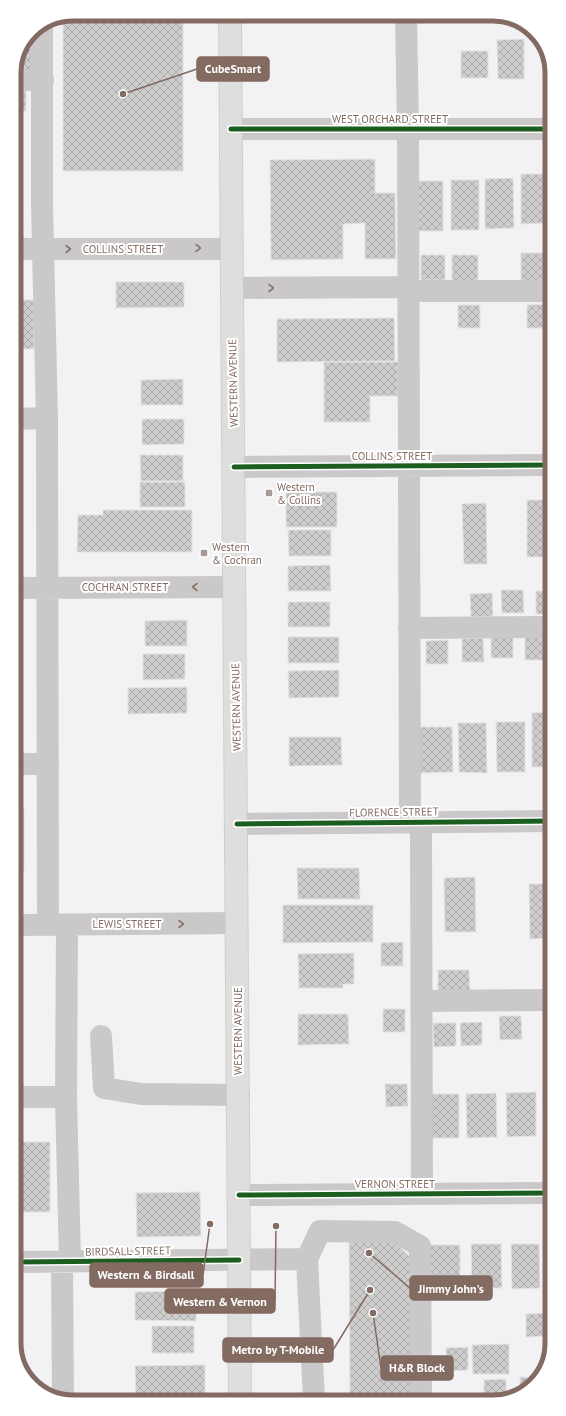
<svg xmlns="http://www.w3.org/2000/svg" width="566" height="1416" font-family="'PT Sans',sans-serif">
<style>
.building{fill:url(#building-cross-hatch);stroke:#e2e2e3}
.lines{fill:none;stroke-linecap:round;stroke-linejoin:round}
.major-casing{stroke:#d0cece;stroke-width:24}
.minor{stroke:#cac8c8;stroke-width:22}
.major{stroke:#dededd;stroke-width:22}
.cycleway-casing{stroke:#fff;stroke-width:8}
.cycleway{stroke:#1b5e20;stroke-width:5}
.oneway{stroke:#8a746c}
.poi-dot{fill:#aa9a95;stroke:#fff;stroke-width:1.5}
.labels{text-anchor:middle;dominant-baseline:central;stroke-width:4;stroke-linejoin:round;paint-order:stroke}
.street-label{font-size:11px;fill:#836b62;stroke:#fff}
.poi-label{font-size:11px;fill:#836b62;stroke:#fff;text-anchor:start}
.rim{fill:none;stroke:#836b62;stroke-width:5}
.leader{fill:none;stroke:#836b62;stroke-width:1.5}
.callout-dot{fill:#836b62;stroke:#fff;stroke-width:1.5}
.callout{fill:#836b62;stroke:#836b62;stroke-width:1.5}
.callout-label{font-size:12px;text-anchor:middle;font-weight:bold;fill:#fff}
</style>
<defs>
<pattern id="building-cross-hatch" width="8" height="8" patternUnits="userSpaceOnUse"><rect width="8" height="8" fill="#cecdcd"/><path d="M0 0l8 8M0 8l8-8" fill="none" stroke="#adaaaa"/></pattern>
</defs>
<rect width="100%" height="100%" fill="#f2f2f4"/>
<path class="building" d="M73,14h110v157h-120v-153z
M524,39v40h-26l-1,-39z
M24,48h9v23l-19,-1z
M546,50l3,5v23h-3z
M461,51h27v27h-27z
M26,87v24h-12v-23z
M375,159v34h20l1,66h-31v-36l-22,1v35l-72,1 -1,-100z
M521,174h28v49l-28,1z
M513,178l1,50 -29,1v-50z
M451,180h28v50h-28z
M414,181h29v50h-28z
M521,253h27v29h-27z
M421,255h24v25h-24z
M452,255h26v25l-26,1z
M116,282h68v25l-68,1z
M15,300h19v49h-19z
M549,304v24h-22v-23z
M458,305h22v23h-22z
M394,318l1,43 -118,1v-43z
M324,362h74v34h-28v26h-46z
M183,379v26h-42v-25z
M142,419h42v25l-42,1z
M140,455h43v26h-42z
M140,482h45v25h-45z
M286,492h51v35h-51z
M527,500h23v57h-23z
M486,503l1,61h-23l-2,-60z
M103,510h89v42h-115l1,-37h25z
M288,530h43v26h-42z
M330,565l1,26h-43v-25z
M501,590h22l1,23h-22z
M536,591h14v23h-14z
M492,593l1,23 -22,1 -1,-23z
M288,602h42v25h-42z
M187,620v26h-42v-25z
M491,635h22v23h-22z
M546,636l1,24h-22v-23z
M288,637h51v26h-51z
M483,638l1,24h-22v-23z
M448,640v24h-22v-23z
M143,654h42v25l-42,1z
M339,670v27l-50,1 -1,-27z
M187,687v26l-59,1v-26z
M550,712l1,55h-19v-54z
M496,722h29v50h-28z
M458,723h28l1,50 -28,-1z
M419,727h33l1,45 -34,1z
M289,737h52l1,28 -53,1z
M16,809h8v62h-8z
M297,868h62l1,31h-62z
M475,877l1,55h-31l-1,-54z
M529,884h22v54l-21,1z
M283,905h90v37l-90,1z
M403,942v24h-22v-23z
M354,953v31h-11v4h-44l-1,-34z
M438,970h31l1,24h-32z
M383,1009h22v23h-22z
M298,1014h50l1,30 -51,1z
M499,1016h22l1,23 -22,1z
M482,1022v23l-21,1 -1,-23z
M433,1023h23v23l-22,1z
M385,1084h22l1,22 -22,1z
M536,1092v44l-29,1 -1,-44z
M496,1093l1,44 -30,1 -1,-44z
M543,1093h8l1,44h-8z
M429,1094h30v44h-30z
M22,1142h28v70h-28z
M200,1192l1,44 -64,1 -1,-44z
M349,1241h44l20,19 1,140h-64z
M471,1244h30l1,44h-30z
M511,1244h28l1,44 -28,1z
M430,1245h30v53h-30z
M196,1291v30l-61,-1v-28z
M548,1313v23l-22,1v-23z
M152,1326h42v27h-42z
M509,1344v30h-36l-1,-29z
M468,1347v23l-21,1 -1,-23z
M205,1365v34h-69l-1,-33z
M520,1377l20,1 -20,15z
M506,1379v20h-22v-19z"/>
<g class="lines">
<defs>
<path id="major" d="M230,14l10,1387"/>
</defs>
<use href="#major" class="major-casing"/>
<path class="minor" d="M406,14l2,115 2,693
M42,27v179l5,212 1,507
M14,80h29
M231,129h318
M15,249h217
M232,288l176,-1
M408,291h141
M15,419l32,-1
M234,467l316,-2
M15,588l219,-1
M409,628l141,-1
M16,764h32
M421,822l1,372
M237,824l314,-3
M16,925l221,-2
M67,925l-1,172 4,165
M422,1001l129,-1
M101,1036l3,52 37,6 98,1
M16,1097h50
M239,1195l313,-2
M307,1259l7,141
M62,1261l1,138
M17,1262l290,-3 13,-28 75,1 25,14 1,154"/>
<use href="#major" class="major"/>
<defs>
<path id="cycleway" d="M231,129h318
M234,467l316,-2
M237,824l314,-3
M239,1195l313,-2
M17,1262l222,-2"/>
</defs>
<use href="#cycleway" class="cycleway-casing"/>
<use href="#cycleway" class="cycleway"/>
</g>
<defs><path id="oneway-chevron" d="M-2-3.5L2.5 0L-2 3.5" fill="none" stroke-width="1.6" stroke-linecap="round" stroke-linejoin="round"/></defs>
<g class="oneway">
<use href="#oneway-chevron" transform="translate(198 248) rotate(1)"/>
<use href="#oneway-chevron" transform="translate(68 249)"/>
<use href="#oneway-chevron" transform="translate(271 288)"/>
<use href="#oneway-chevron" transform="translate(195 587) rotate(180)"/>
<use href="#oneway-chevron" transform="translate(181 924)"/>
</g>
<g class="poi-dot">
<rect x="265" y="489" width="8" height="8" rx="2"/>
<rect x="200" y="549" width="8" height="8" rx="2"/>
</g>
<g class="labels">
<g class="street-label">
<text x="390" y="119">WEST ORCHARD STREET</text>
<text x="123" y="249">COLLINS STREET</text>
<text transform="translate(233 383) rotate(-91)">WESTERN AVENUE</text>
<text x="392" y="456">COLLINS STREET</text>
<text x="125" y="587">COCHRAN STREET</text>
<text transform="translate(236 707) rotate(-91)">WESTERN AVENUE</text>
<text transform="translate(394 812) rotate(-1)">FLORENCE STREET</text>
<text x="127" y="924">LEWIS STREET</text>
<text transform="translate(238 1031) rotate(-90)">WESTERN AVENUE</text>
<text x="395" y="1184">VERNON STREET</text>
<text transform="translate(128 1251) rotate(-1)">BIRDSALL STREET</text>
</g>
<g class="poi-label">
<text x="277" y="487">Western<tspan x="277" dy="13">&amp; Collins</tspan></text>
<text x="212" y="547">Western<tspan x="212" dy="13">&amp; Cochran</tspan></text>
</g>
</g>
<path d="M0 0H566V1416H0ZM73 21H493A52 52 0 0 1 545 73V1343A52 52 0 0 1 493 1395H73A52 52 0 0 1 21 1343V73A52 52 0 0 1 73 21Z" fill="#fff" fill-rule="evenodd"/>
<path class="rim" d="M73 21H493A52 52 0 0 1 545 73V1343A52 52 0 0 1 493 1395H73A52 52 0 0 1 21 1343V73A52 52 0 0 1 73 21Z"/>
<path class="leader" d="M123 94L197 69M210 1224L203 1275M369 1253L410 1288M276 1226L275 1301M370 1290L333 1350M373 1313L381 1368"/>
<g class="callout-dot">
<circle cx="123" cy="94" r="4"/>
<circle cx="210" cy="1224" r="4"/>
<circle cx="369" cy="1253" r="4"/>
<circle cx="276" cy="1226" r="4"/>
<circle cx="370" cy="1290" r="4"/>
<circle cx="373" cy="1313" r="4"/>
</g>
<g class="callout">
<rect x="197" y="57" width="72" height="24" rx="4"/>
<rect x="90" y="1263" width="113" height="24" rx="4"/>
<rect x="410" y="1276" width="82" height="24" rx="4"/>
<rect x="165" y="1289" width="110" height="24" rx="4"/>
<rect x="223" y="1338" width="110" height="24" rx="4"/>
<rect x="381" y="1356" width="72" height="24" rx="4"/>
</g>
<g class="callout-label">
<text x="233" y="73">CubeSmart</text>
<text x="146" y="1279">Western &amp; Birdsall</text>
<text x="451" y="1293">Jimmy John's</text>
<text x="220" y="1306">Western &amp; Vernon</text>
<text x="278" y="1354">Metro by T-Mobile</text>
<text x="417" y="1372">H&amp;R Block</text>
</g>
</svg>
